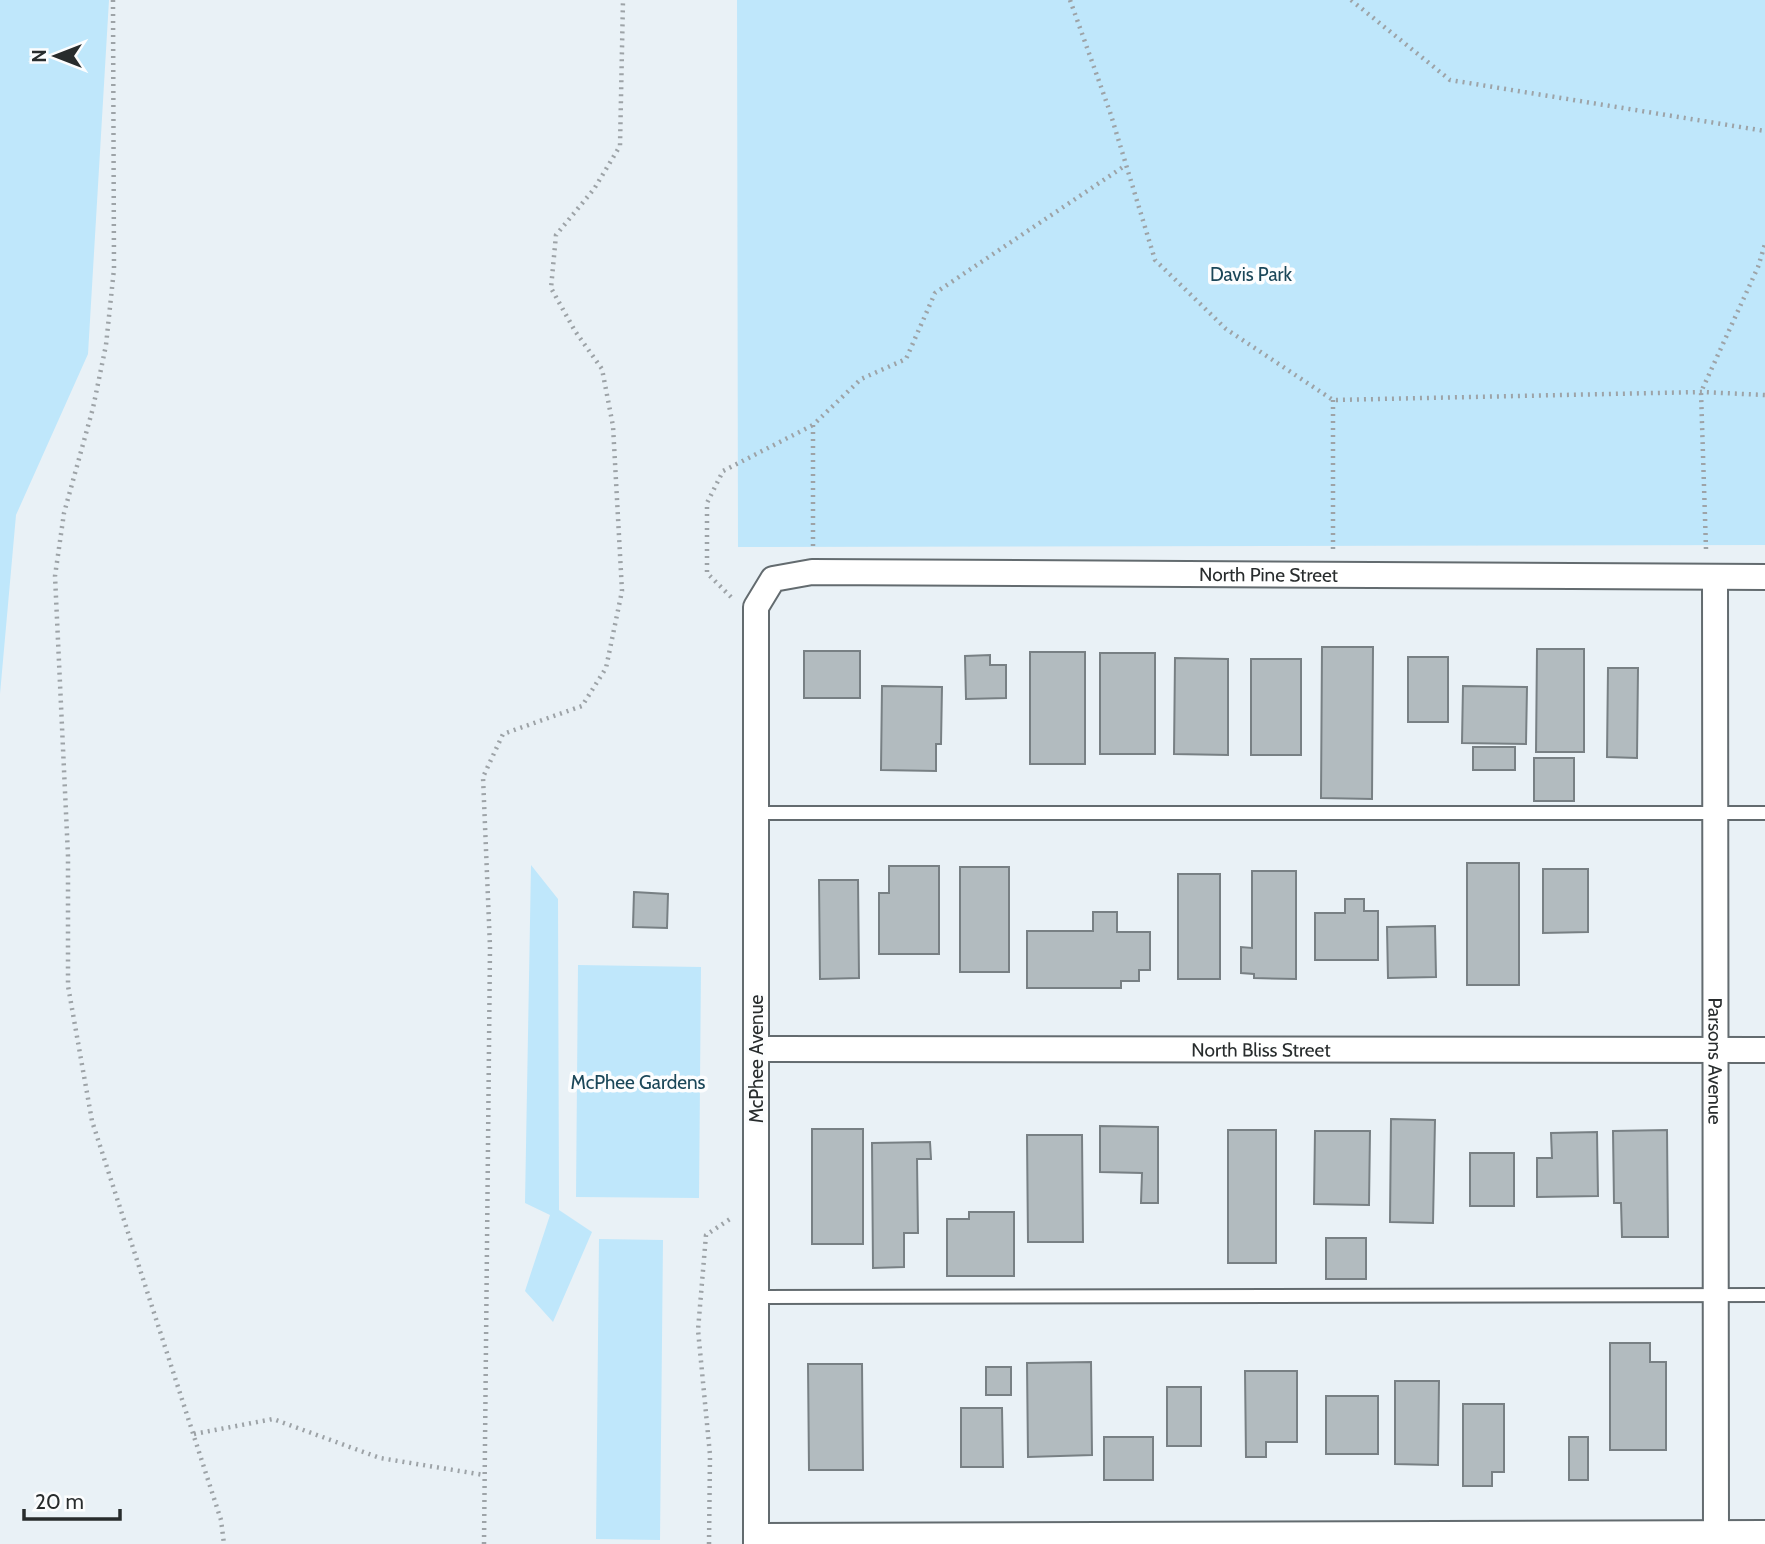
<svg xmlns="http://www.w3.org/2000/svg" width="1765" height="1544" font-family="Cabin,sans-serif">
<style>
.green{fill:#bfe7fb}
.building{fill:#b2bbbf;stroke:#788084;stroke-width:2}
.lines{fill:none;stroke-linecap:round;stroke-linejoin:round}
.lane-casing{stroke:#636b6f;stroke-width:16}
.street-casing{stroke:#636b6f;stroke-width:28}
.path{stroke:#9da3a7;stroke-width:4.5;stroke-dasharray:2 5;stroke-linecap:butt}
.lane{stroke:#fff;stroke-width:12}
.street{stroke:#fff;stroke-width:24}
.labels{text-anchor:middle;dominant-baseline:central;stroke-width:7;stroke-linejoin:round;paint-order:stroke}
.park-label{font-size:19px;fill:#1b4759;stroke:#fcfdfe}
.street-label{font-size:19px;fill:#282c2d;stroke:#fcfdfe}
</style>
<rect width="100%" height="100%" fill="#e9f1f6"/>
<path class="green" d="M0,0h109l-21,354 -72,161 -16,179z
M737,0h1028v545l-1027,2z
M531,865l27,34 1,311 33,22 -39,90 -28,-31 25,-76 -25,-12z
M578,965l123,2 -2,231 -123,-1z
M599,1239l64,1 -3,300 -64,-1z"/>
<path class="building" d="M1322,647h51l-1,152 -51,-1z
M1537,649h47v103h-48z
M804,651h56v47h-56z
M1030,652h55v112h-55z
M1100,653h55v101h-55z
M990,655v10h16v33l-40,1 -1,-43z
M1408,657h40v65h-40z
M1175,658l53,1v96l-54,-1z
M1251,659h50v96h-50z
M1608,668h30l-1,90 -30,-1z
M882,686l60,1 -1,57h-5v27l-55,-1z
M1463,686l64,1 -1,57 -64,-1z
M1473,747h42v23h-42z
M1534,758h40v43h-40z
M1467,863h52v122h-52z
M889,866h50v88h-60v-61h10z
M960,867h49v105h-49z
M1543,869h45v63l-45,1z
M1252,871h44v108l-42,-1v-4l-13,-1v-26l11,1z
M1178,874h42v105h-42z
M819,880h39l1,98 -39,1z
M634,892l34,2 -1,34 -34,-1z
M1345,899h19v12h14v49h-63v-47h30z
M1093,912h24v20h33v38h-11v11h-18v7h-94v-57h66z
M1435,926l1,51 -48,1 -1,-51z
M1391,1119l44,1 -2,103 -43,-1z
M1100,1126l58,1v76h-17l1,-30 -42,-1z
M812,1129h51v115h-51z
M1228,1130h48v133h-48z
M1667,1130l1,107h-46l-1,-34h-7l-1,-72z
M1315,1131h55l-1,74 -55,-1z
M1597,1132l1,64 -61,1v-39h15l-1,-25z
M1027,1135h55l1,107h-55z
M930,1142l1,17h-14l1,74h-14v34l-31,1 -1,-125z
M1470,1153h44v53h-44z
M969,1212h45v64h-67v-57h22z
M1326,1238h40v41h-40z
M1610,1343h40v19h16v88h-56z
M1091,1362l1,93 -64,2 -1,-94z
M808,1364h54l1,106h-54z
M986,1367h25v28h-25z
M1245,1371h52v71h-31v15h-20z
M1395,1381h44l-1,84 -43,-1z
M1167,1387h34v59h-34z
M1326,1396h52v58h-52z
M1463,1404h41v68h-12v14h-29z
M961,1408h41l1,59h-42z
M1104,1437h49v43h-49z
M1569,1437h19v43h-19z"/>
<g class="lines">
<defs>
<path id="lane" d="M756,813h1009
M755,1297l1010,-2"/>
<g id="street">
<path id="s1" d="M1715,578l1,966"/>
<path id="s2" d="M757,1049l1008,1"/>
<path d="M756,1536l1009,-3"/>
<path id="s3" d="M756,1544v-937l17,-28 39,-7 953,5"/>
</g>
</defs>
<use href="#lane" class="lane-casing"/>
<use href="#street" class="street-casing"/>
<path class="path" d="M113,0l1,269 -8,76 -13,63 -29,105 -9,63 13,280v130l24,135 129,399 3,24
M1070,0l40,112 45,148 71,69 107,71 368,-8 64,3
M1351,0l99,80 315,51
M1333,400v149
M813,546v-121l48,-46 45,-20 29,-66 191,-128
M1706,549l-5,-157 57,-125 7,-23
M731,597l-24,-24v-70l16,-32 90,-46
M194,1434l79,-15 107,39 104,17
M484,1544l6,-597 -7,-170 20,-43 79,-28 24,-38 16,-77 -9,-165 -11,-57 -27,-38 -24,-43 5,-53 38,-46 26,-43 3,-146
M709,1544l1,-89 -12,-125 8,-95 24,-16"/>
<use href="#lane" class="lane"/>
<use href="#street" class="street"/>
</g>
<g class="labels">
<g class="park-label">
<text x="1251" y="274">Davis Park</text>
<text x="638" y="1082">McPhee Gardens</text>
</g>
<g class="street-label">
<text stroke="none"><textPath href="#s3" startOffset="1466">North Pine Street</textPath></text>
<text stroke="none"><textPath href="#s2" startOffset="504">North Bliss Street</textPath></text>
<text transform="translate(756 1059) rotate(-90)">McPhee Avenue</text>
<text stroke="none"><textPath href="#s1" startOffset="483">Parsons Avenue</textPath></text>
</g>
</g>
<g transform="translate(56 56) rotate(270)" stroke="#fcfdfe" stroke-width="5" paint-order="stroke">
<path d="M0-5L12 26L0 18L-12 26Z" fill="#282c2d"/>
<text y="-10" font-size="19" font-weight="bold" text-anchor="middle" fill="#282c2d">N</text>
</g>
<path d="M24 1509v10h96v-10" fill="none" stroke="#282c2d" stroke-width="3.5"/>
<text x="35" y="1509" font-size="21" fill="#282c2d" stroke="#fcfdfe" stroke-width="5" paint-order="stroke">20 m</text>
</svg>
